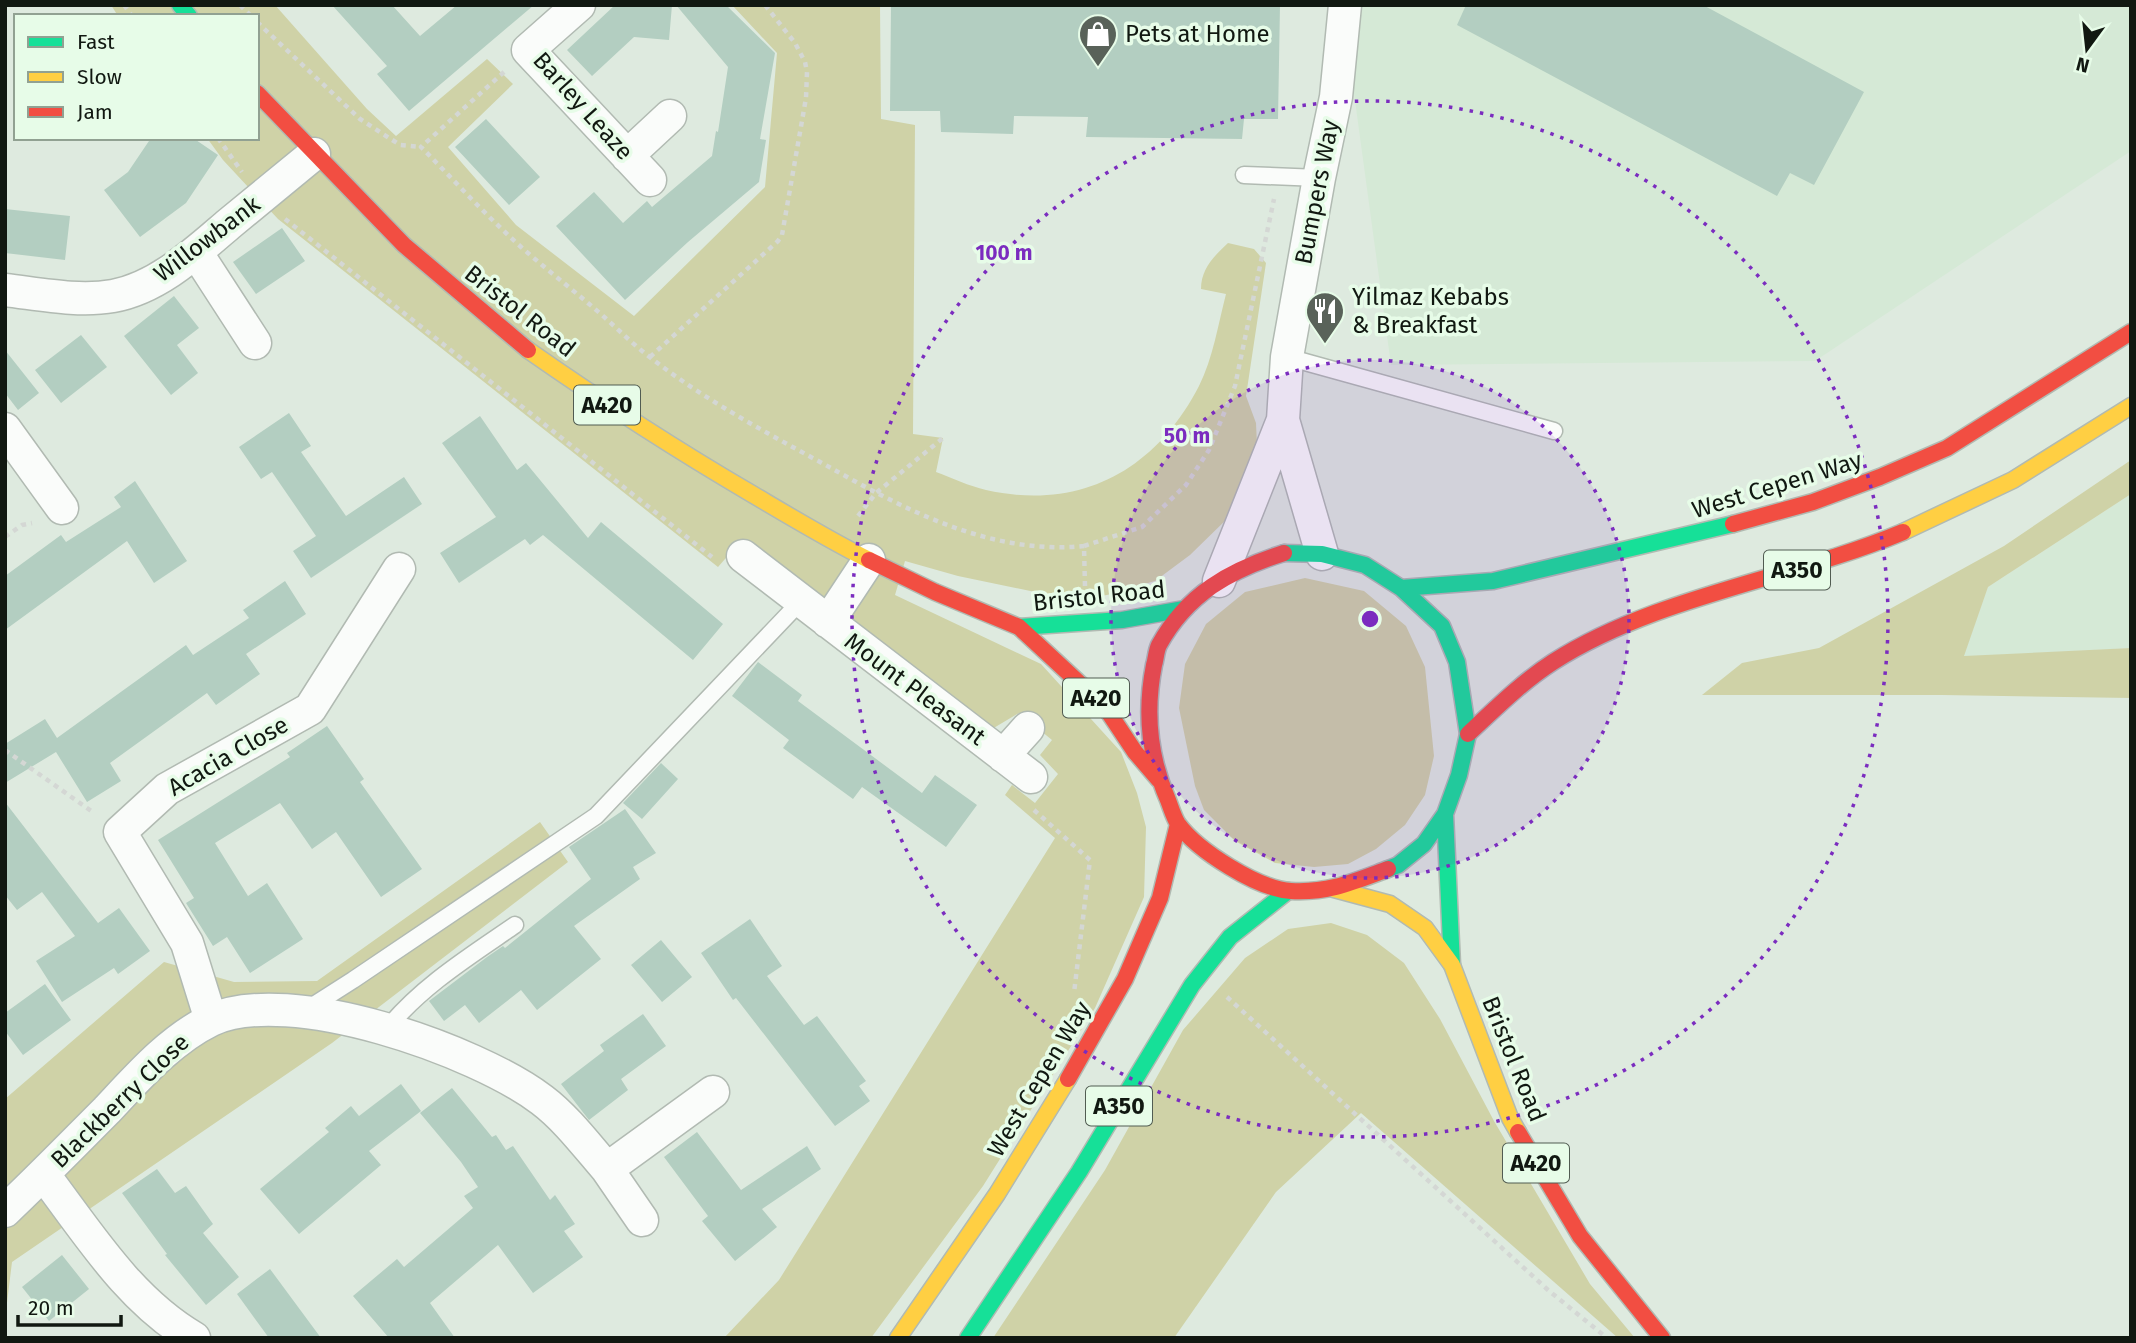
<svg xmlns="http://www.w3.org/2000/svg" width="2136" height="1343" font-family="'Fira Sans',sans-serif">
<style>
.built{fill:#d5e9d6}
.green{fill:#cfd2a7}
.building{fill:#b3cec1}
.lines{fill:none;stroke-linecap:round;stroke-linejoin:round}
.lane-casing{stroke:#b1bab2;stroke-width:19}
.street-casing{stroke:#b1bab2;stroke-width:35}
.fast-casing{stroke:#b1bab2;stroke-width:19}
.slow-casing{stroke:#b1bab2;stroke-width:19}
.jam-casing{stroke:#b1bab2;stroke-width:19}
.path{stroke:#d4d7d4;stroke-width:4.5;stroke-dasharray:5 5;stroke-linecap:butt}
.lane{stroke:#fafcfa;stroke-width:16}
.street{stroke:#fafcfa;stroke-width:32}
.fast{stroke:#16e098;stroke-width:16}
.slow{stroke:#ffcf43;stroke-width:16}
.jam{stroke:#f24e42;stroke-width:16}
.ring{fill:none;stroke:#7b2cbf;stroke-width:3.5;stroke-dasharray:3.5 7}
.labels{text-anchor:middle;dominant-baseline:central;stroke-width:7;stroke-linejoin:round;paint-order:stroke}
.shield{fill:#e7fce8;stroke:#515c52;stroke-width:2}
.shield-label{font-size:23px;font-weight:bold;fill:#111811}
.poi-label{font-size:24px;fill:#111811;stroke:#e7fce8;text-anchor:start}
.street-label{font-size:24px;fill:#111811;stroke:#e7fce8}
.centre{fill:#7b2cbf;stroke:#e7fce8;stroke-width:3.5}
.ring-label{font-size:21px;text-anchor:middle;font-weight:bold;fill:#7b2cbf;stroke:#e7fce8;stroke-width:7;stroke-linejoin:round;paint-order:stroke}
</style>
<rect width="100%" height="100%" fill="#deeadf"/>
<path class="built" d="M1342,5h789v146l-316,210 -424,4z
M2131,494v154l-168,9 25,-70z"/>
<path class="green" d="M111,5h164l92,104 29,27 91,-77 26,25 -65,63 68,78 118,91 131,-129 12,-134 -45,-48h148l1,114 34,6 -2,309 30,4 -7,34c16,6 33,14 50,18 94,21 169,-19 213,-104 14,-28 19,-61 27,-92l-25,-5c0,-20 13,-33 27,-46l26,6 12,14 -20,133 10,27 1,22 -27,71 -40,39 -35,26 -48,14 -33,5 -116,-24 -53,-15 -10,34 146,69 80,88 16,41 9,34 -2,70 -49,111 -112,178 -112,152h-147l55,-58 276,-442 -50,-43 7,-10 23,18 23,-29 -18,-19 12,-15 -33,-27 -27,16 -126,-99 -127,-87 -21,24 -440,-348 -55,-59 -16,-22h50v-122h-139z
M2131,460v34l-143,93 -24,69 167,-8v50l-189,-3h-240l40,-32 77,-15 185,-102z
M1305,578l59,13 42,35 19,41 9,89 -9,39 -20,30 -29,24 -28,15 -34,3 -39,-4 -40,-22 -31,-31 -9,-24 -16,-78 6,-44 21,-40 39,-32z
M540,822l28,40 -236,181 -320,219 -7,57v-220l159,-137 70,20 83,-1z
M1331,923l36,12 37,28 36,56 54,102 96,163 45,54h-17l-257,-225 -85,79 -102,146h-181l112,-168 78,-140 62,-72 43,-29z"/>
<path class="building" d="M332,5h60l28,31 37,-31h77l-125,106 -32,-37 10,-8z
M615,5h57l-3,35 -35,-3 -42,39 -25,-26z
M676,5h50l49,48 -15,86 6,1 -7,42 -71,60 -63,58 -69,-74 38,-34 29,31 24,-22 5,6 60,-51 4,-25 2,1 10,-65z
M891,5h389l-2,114h-34l-2,20 -156,-2 2,-20 -74,-1 -1,18 -72,-2 -1,-21h-50z
M1466,5h237l161,87 -50,93 -24,-12 -13,23 -320,-171z
M486,119l54,58 -31,28 -54,-58z
M151,138h42l25,17 -32,48 -46,34 -36,-47 24,-18z
M5,209l65,7 -5,44 -60,-7z
M282,228l23,33 -49,33 -23,-32z
M174,296l25,32 -22,17 21,28 -27,22 -47,-59z
M81,335l26,32 -46,36 -26,-33z
M5,350l34,43 -21,17 -13,-17z
M289,413l22,33 -10,6 45,64 58,-39 18,27 -111,74 -18,-27 23,-15 -44,-64 -11,7 -22,-32z
M480,416l37,54 9,-7 62,75 13,-16 122,102 -30,36 -150,-125 -13,10 -5,-6 -66,44 -19,-30 56,-36 -54,-74z
M135,481l52,80 -33,22 -27,-42 -122,89v-54l56,-41 5,7 55,-35 -7,-10z
M285,581l21,33 -60,40 14,20 -44,31 -9,-12 -97,70 11,18 -34,21 -31,-50 -51,31v-39l40,-25 12,19 129,-93 7,10 56,-37 -6,-8z
M758,662l44,33 -4,6 124,92 13,-18 42,30 -31,42 -84,-60 -9,12 -70,-51 6,-8 -57,-44z
M327,726l37,53 -4,3 62,87 -41,28 -45,-65 -24,17 -32,-46 -65,40 33,53 19,-13 36,56 -53,34 -23,-36 -14,9 -27,-43 8,-5 -36,-58 132,-83 -3,-4z
M661,763l17,16 -36,40 -19,-16z
M5,802l93,121 21,-15 31,43 -32,23 -4,-6 -52,34 -26,-41 39,-25 -33,-44 -25,18 -12,-15z
M625,809l31,44 -23,14 7,12 -66,47 27,33 -64,51 -16,-20 -42,33 -14,-18 -21,16 -15,-20 58,-44 16,-11 2,2 86,-69 -22,-32z
M750,919l32,47 -15,10 37,49 13,-9 49,65 -7,5 11,15 -35,25 -99,-128 -3,2 -32,-47z
M661,940l31,37 -30,25 -31,-37z
M45,984l26,36 -48,35 -18,-24v-18z
M643,1014l23,32 -45,33 7,11 -39,30 -28,-36 43,-33 -4,-6z
M401,1084l20,27 -52,40 12,14 -82,69 -39,-45 69,-57 -4,-4 26,-22 8,10z
M452,1088l40,49 4,-2 10,15 7,-4 37,54 5,-5 20,29 -11,7 19,26 -50,36 -35,-48 -68,58 25,35h-66l-36,-42 44,-37 7,8 69,-59 -9,-12 14,-9 -17,-25 -41,-49z
M697,1132l44,58 66,-44 14,23 -59,40 15,18 -42,34 -33,-40 6,-5 -44,-59z
M157,1169l18,24 11,-7 27,38 -10,9 36,44 -33,28 -41,-50 2,-1 -45,-61z
M62,1255l27,34 -40,32 -27,-34z
M270,1269l51,69h-52l-32,-44z"/>
<g class="lines">
<defs>
<path id="lane" d="M1244,175l75,3
M1287,357l267,74
M306,1010l47,-30 243,-164 205,-215
M386,1030c34,-43 84,-74 129,-105"/>
<path id="street" d="M579,5l-51,45 122,130
M627,156l43,-40
M196,252l59,91
M5,290c35,4 73,12 108,6 45,-8 83,-44 117,-73 28,-23 56,-46 84,-69
M1283,420l39,134
M5,429l57,79
M743,556l288,221
M1219,581l64,-161 4,-63 32,-179 17,-81 9,-92
M828,622l41,-62
M1003,756l25,-28
M211,1020l-24,-77 -67,-111 47,-43 143,-80 89,-140
M607,1169l35,51
M44,1175c44,58 85,125 150,163
M5,1211c35,-33 68,-67 102,-101 31,-33 63,-70 104,-90 78,-36 265,30 331,80 24,18 45,46 65,69l106,-77"/>
<path id="fast" d="M180,5l9,11
M1284,553l38,1 43,11 36,23 41,38 15,36 11,72 -9,41 -14,39 -21,30 -26,21 -10,4
M1401,588l92,-7 240,-57
M1019,627l103,-7 62,-11
M1445,814l7,151
M968,1338l111,-166 113,-187 38,-48 58,-46"/>
<path id="slow" d="M528,350c73,51 147,99 224,144 39,23 77,46 117,66
M1903,532l110,-52 118,-74
M1334,889l56,15 35,24 27,37 58,153 8,14
M898,1338l99,-144 71,-115"/>
<path id="jam" d="M257,93l147,152 124,105
M1733,524l80,-22 67,-25 67,-29 184,-116
M1284,553c-54,17 -97,41 -125,92 -3,6 -3,14 -5,20 -9,46 -5,92 14,135 3,8 6,18 10,24 20,27 80,65 113,67 38,2 62,-9 97,-22
M869,560l66,32 84,35 86,80 30,45 24,28
M1468,734c27,-25 54,-52 85,-72 103,-66 238,-83 350,-130
M1068,1079l57,-100 35,-81 18,-74
M1518,1132l62,104 82,102"/>
</defs>
<use href="#lane" class="lane-casing"/>
<use href="#street" class="street-casing"/>
<use href="#fast" class="fast-casing"/>
<use href="#slow" class="slow-casing"/>
<use href="#jam" class="jam-casing"/>
<path class="path" d="M124,5l8,11
M240,5l11,11
M257,22l103,97 40,26 21,2
M504,72l-83,75c28,28 56,59 85,86 28,27 60,51 89,76 19,16 36,34 56,49 55,43 118,76 180,110 78,44 162,87 253,78
M218,138l24,34
M285,219l427,338
M650,357l128,-116 4,-6 24,-137 1,-26 -2,-10 -10,-19 -30,-38
M858,516l18,-23 67,-55
M5,537l17,-12 10,-2
M1085,586l-1,-40 58,-19 44,-42 23,-35 26,-64 39,-187
M5,750l89,63
M1034,810l56,50 -16,133
M1227,997l321,293 59,48"/>
<use href="#lane" class="lane"/>
<use href="#street" class="street"/>
<use href="#fast" class="fast"/>
<use href="#slow" class="slow"/>
<use href="#jam" class="jam"/>
</g>
<circle cx="1370" cy="619" r="259" fill="#7b2cbf" fill-opacity=".12"/>
<g class="ring">
<circle cx="1370" cy="619" r="259"/>
<circle cx="1370" cy="619" r="518"/>
</g>
<defs>
<symbol id="shop-pin" viewBox="-11 -11 22 30"><path d="M0 17L-7.5 6A9.5 9.5 0 1 1 7.5 6Z" fill="#596259" stroke="#e7fce8"/><path d="M-5-2.5h2.3a2.7 3.5 0 0 1 5.4 0H5L5.5 6h-11ZM-1.5-2.5h3a1.5 2.3 0 0 0-3 0Z" fill="#fff"/></symbol>
<symbol id="restaurant-pin" viewBox="-11 -11 22 30"><path d="M0 17L-7.5 6A9.5 9.5 0 1 1 7.5 6Z" fill="#596259" stroke="#e7fce8"/><path d="M-5-6h1v4h1v-4h1v4h1v-4h1v5L-1.5 .5V6h-2V.5L-5-1ZM5-6V6H3V1.5H1.5Q1.5-4 5-6Z" fill="#fff"/></symbol>
</defs>
<g fill-rule="evenodd">
<use href="#shop-pin" x="1076" y="12" width="44" height="60"/>
<use href="#restaurant-pin" x="1303" y="289" width="44" height="60"/>
</g>
<g class="labels">
<g class="shield">
<rect x="574" y="385.5" width="66" height="39" rx="5"/>
<rect x="1764" y="550.5" width="66" height="39" rx="5"/>
<rect x="1063" y="678.5" width="66" height="39" rx="5"/>
<rect x="1086" y="1086.5" width="66" height="39" rx="5"/>
<rect x="1503" y="1143.5" width="66" height="39" rx="5"/>
</g>
<g class="shield-label">
<text x="607" y="405">A420</text>
<text x="1797" y="570">A350</text>
<text x="1096" y="698">A420</text>
<text x="1119" y="1106">A350</text>
<text x="1536" y="1163">A420</text>
</g>
<g class="poi-label">
<text x="1125" y="34">Pets at Home</text>
<text x="1352" y="297">Yilmaz Kebabs<tspan x="1352" dy="28">&amp; Breakfast</tspan></text>
</g>
<g class="street-label">
<text transform="translate(583 106) rotate(48)">Barley Leaze</text>
<text transform="translate(1317 192) rotate(-79)">Bumpers Way</text>
<text transform="translate(207 239) rotate(-37)">Willowbank</text>
<text transform="translate(520 311) rotate(38)">Bristol Road</text>
<text transform="translate(1777 485) rotate(-17)">West Cepen Way</text>
<text transform="translate(1099 596) rotate(-6)">Bristol Road</text>
<text transform="translate(915 689) rotate(37)">Mount Pleasant</text>
<text transform="translate(228 756) rotate(-30)">Acacia Close</text>
<text transform="translate(1514 1059) rotate(68)">Bristol Road</text>
<text transform="translate(1039 1079) rotate(-59)">West Cepen Way</text>
<text transform="translate(120 1101) rotate(-44)">Blackberry Close</text>
</g>
</g>
<circle cx="1370" cy="619" r="10" class="centre"/>
<g class="ring-label">
<text x="1004" y="260">100 m</text>
<text x="1187" y="443">50 m</text>
</g>
<rect width="2136" height="1343" fill="none" stroke="#111811" stroke-width="14"/>
<rect x="14" y="14" width="245" height="126" fill="#e7fce8" stroke="#91a192" stroke-width="2"/>
<rect x="28" y="37" width="35" height="10" fill="#16e098" stroke="#91a192" stroke-width="2"/>
<text x="77" y="49" font-size="21" fill="#111811">Fast</text>
<rect x="28" y="72" width="35" height="10" fill="#ffcf43" stroke="#91a192" stroke-width="2"/>
<text x="77" y="84" font-size="21" fill="#111811">Slow</text>
<rect x="28" y="107" width="35" height="10" fill="#f24e42" stroke="#91a192" stroke-width="2"/>
<text x="77" y="119" font-size="21" fill="#111811">Jam</text>
<g transform="translate(2087 49) rotate(195)" stroke="#e7fce8" stroke-width="5" paint-order="stroke">
<path d="M0-5L12 26L0 18L-12 26Z" fill="#111811"/>
<text y="-10" font-size="19" font-weight="bold" text-anchor="middle" fill="#111811">N</text>
</g>
<path d="M18 1315v10h103v-10" fill="none" stroke="#111811" stroke-width="3.5"/>
<text x="28" y="1315" font-size="21" fill="#111811" stroke="#e7fce8" stroke-width="5" paint-order="stroke">20 m</text>
</svg>
